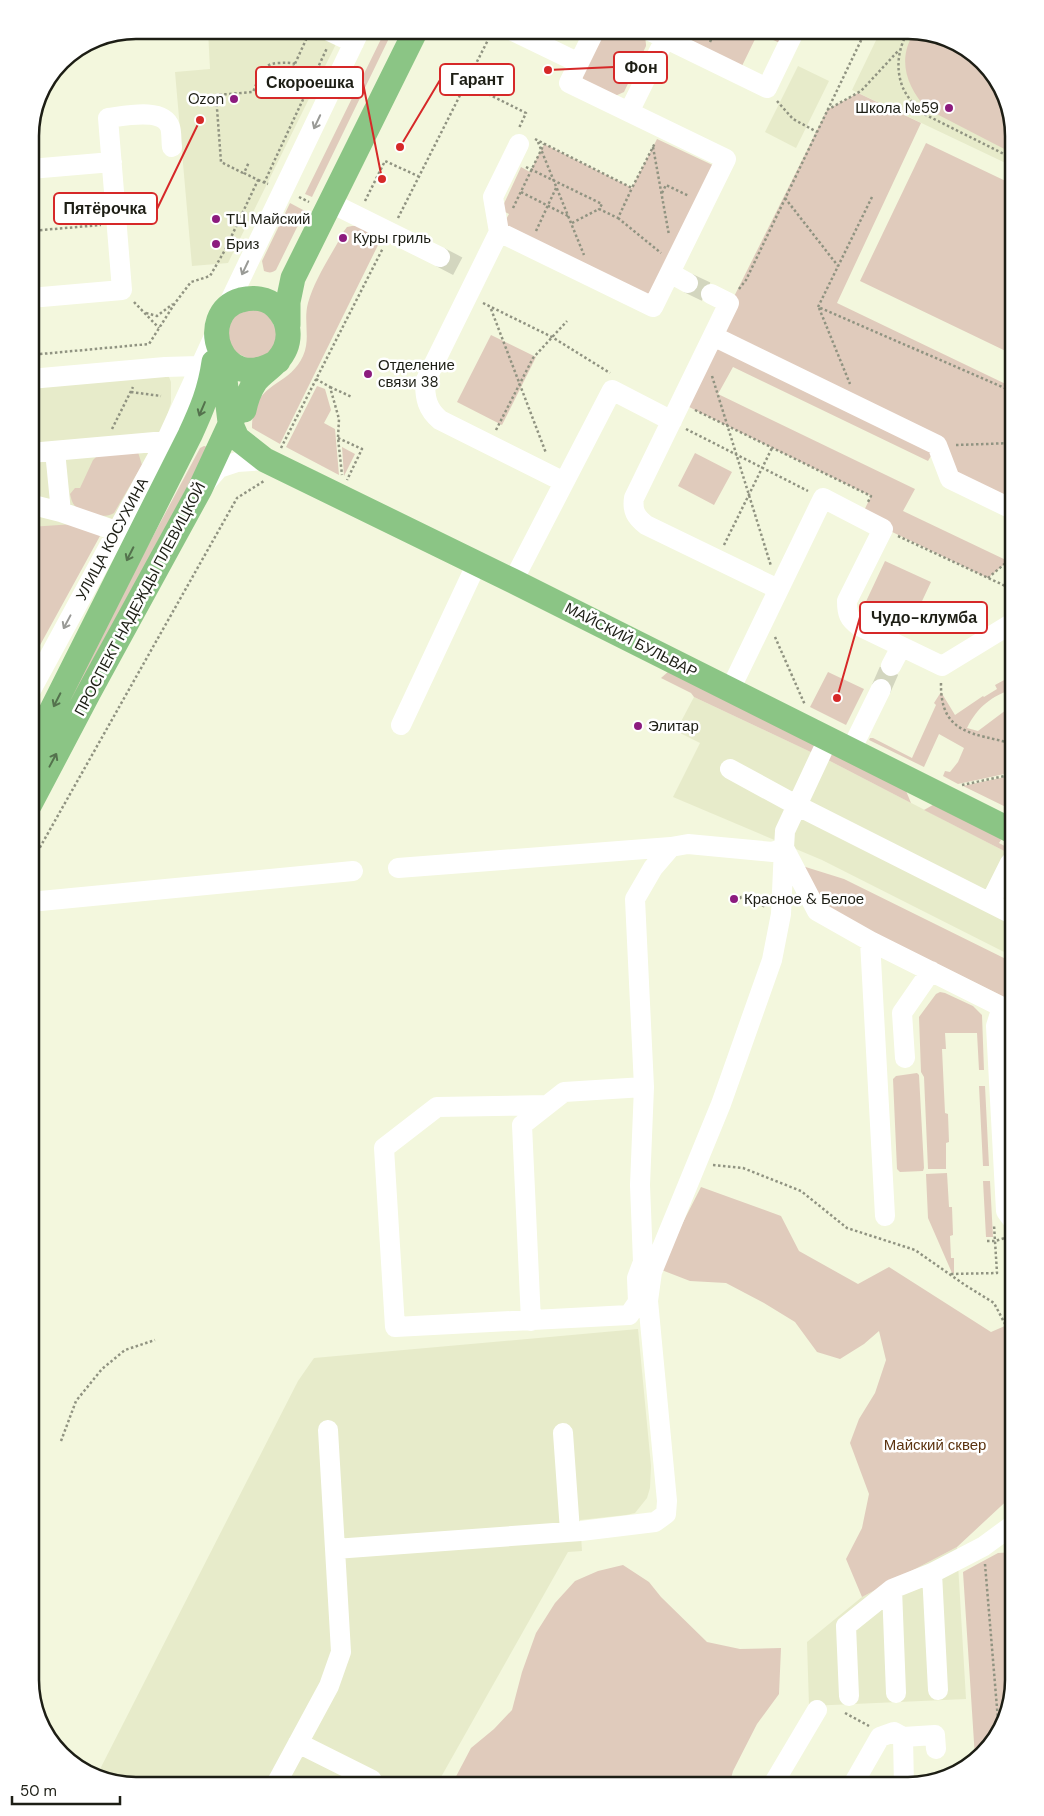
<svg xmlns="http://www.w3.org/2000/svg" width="1044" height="1816" font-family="'DM Sans',sans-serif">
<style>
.built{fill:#e7ebca}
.green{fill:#e0cbbc}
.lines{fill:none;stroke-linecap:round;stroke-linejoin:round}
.minor-tunnel{stroke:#d3d6bf;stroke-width:20;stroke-dasharray:20 10;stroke-linecap:butt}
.path{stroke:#909381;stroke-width:2.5;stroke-dasharray:2.5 2.5;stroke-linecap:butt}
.minor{stroke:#fff;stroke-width:20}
.major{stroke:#8bc585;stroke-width:25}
.oneway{stroke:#999a96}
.oneway2{stroke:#54724d}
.poi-dot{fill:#8c1b7e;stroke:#fff;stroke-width:2}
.labels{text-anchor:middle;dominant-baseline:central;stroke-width:5;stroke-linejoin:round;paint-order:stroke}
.poi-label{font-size:15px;fill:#1d1e15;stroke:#fff;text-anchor:start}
.street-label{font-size:15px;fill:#1d1e15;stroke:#fff}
.park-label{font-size:15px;fill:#5b3310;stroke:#fff}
.rim{fill:none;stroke:#1d1e15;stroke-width:2.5}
.leader{fill:none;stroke:#d62828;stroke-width:2}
.callout-dot{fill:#d62828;stroke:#fff;stroke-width:2}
.callout{fill:#fff;stroke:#d62828;stroke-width:2}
.callout-label{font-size:16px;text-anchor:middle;font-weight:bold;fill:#1d1e15}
</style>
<rect width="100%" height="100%" fill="#f3f7dd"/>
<path class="built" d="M208,30h62l4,3 35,-2 27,13 -108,219 -36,3 -17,-194 35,-3z
M881,30h35l51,18 36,41 11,46v32l-162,-77z
M798,66l31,15 -33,67 -31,-16z
M167,372l4,10v21l-7,23 -57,104 -77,11v-157z
M694,697l132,62 188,97v101l-192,-97 -149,-63 27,-54 -24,-12z
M638,1329l13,137 -1,22 -3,10 -12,15 -9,2 -46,5 2,31 -14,1 -132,234h-307l-32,-11 201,-394 16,-23z
M957,1547l9,152 -157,7 -2,-64 55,-45z"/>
<path class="green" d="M381,30h12l-81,167 -7,-3 78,-159z
M603,30c16,0 44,-7 43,16l-22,46 -9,4 -29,-11 -4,-8z
M659,30h132l-7,15 -26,-12 -18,37z
M916,30l51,18 36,41 11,46v19l-87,-45c-21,-23 -31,-51 -11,-79z
M858,93l63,30 -84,180 177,85v122l-64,-31 -15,-30 -7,12 -195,-94 -15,27 197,95 -12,22 105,50 -20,17 -127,-61 10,-21 -190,-93 146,-293z
M657,139l64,30 -68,138 -154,-75 10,-18 -8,-4 20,-43 9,5 14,-28 88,44z
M926,143l88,42v170l-154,-74z
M290,203l15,8 -29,59c-4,3 -7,3 -12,1l-2,-10z
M352,226h5l25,11 -102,207 -28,-16c0,-47 37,-40 51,-72 8,-17 0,-35 5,-53 7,-25 24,-49 36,-72l3,-4z
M240,309l27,2 12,25 -8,17 -18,8 -24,-12 -2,-27z
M491,335l45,22 -34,68 -45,-23z
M317,386l8,3 6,21 -7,13 11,6 4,46 -53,-28z
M204,446l4,1 -13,26 -165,307v-13l170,-319z
M342,447l13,7 -11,22z
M138,452l4,13 -28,48c-9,6 -32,2 -39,-7 -3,-3 -4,-8 -5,-12l5,-6h5l13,-28 5,-5z
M695,453l37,19 -18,33 -36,-19z
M74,524l26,9v3l-61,111 -9,-1v-61l8,-17h-8v-41z
M885,561l46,21 -23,49 -46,-21z
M669,671l146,72v11l-121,-57 -3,-4 -30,-15z
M828,672l36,17 -18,36 -36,-18z
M1006,679l2,4 6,-3v8c-23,9 -36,18 -47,40l11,3 36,-27v68l-56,12 -15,-8 2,-5 5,1 8,-10 6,-14 -25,-14 -15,33 -55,-27 1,-2h3l39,20 24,-53 -2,-2 7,-11 14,23 28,-19 1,1 13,-8 -2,-4z
M832,753l72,33 7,17 -85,-44z
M1014,775v36l-51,-25z
M938,802l59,30 4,8 -2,3 15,8v5l-90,-46z
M796,864l48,15 170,84v39l-189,-94z
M940,992l5,1 28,13 9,9 2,55h-5l-2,-37h-32l1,16h-4l3,64 3,1 1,28 -3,1v26h-18l-4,-92 -3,-5 -2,-55 17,-23z
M1014,1025v41l-8,1 -1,-34 2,-4z
M1014,1070v50l-5,-3 -3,-46z
M917,1073l2,2 5,93 -1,3 -23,1 -3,-3 -4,-90 3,-3z
M979,1086h6l4,80h-6z
M947,1173l2,34h3l1,28 -3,1 1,22h3v15h-2l-24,-55 -2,-44z
M983,1181h7l3,56h-7z
M701,1187l80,29 18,35 59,33 31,-17 102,65 23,-10v172l-57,53 -95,50 -16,-38 16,-31 7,-34 -19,-51 9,-24 16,-26 11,-33 -7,-29 -15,13 -24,15 -23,-7 -22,-30 -31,-19 -38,-20 -36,-2 -31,-12z
M1014,1552v129l-18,58 -21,19 -12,-186 35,-19z
M623,1565l26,17 12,15 46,45 33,7 41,-1 -2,46 -22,30 -24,47 -4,15h-278l20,-38 23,-19 18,-19 10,-38 14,-39 19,-30 20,-22 23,-10z"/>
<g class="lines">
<path class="minor-tunnel" d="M440,257l23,12
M688,283l23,11
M881,689l10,-23"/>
<path class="path" d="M909,30c-11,17 -14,39 -6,58 4,9 12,18 19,25l92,46
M710,42l6,-12
M293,68l17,-37
M466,83l60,30 -7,15
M777,101l16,18 24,13
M827,110l34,-19 38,-41
M535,139l97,49 23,-45
M538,142l46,113
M653,147l16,88
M526,167l76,37 -3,5 19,9 14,-30
M243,173l-22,-11 -5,-67 37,-3c7,-15 7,-28 25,-29 6,0 11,-1 17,1
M258,180l10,4
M264,183l63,-135
M521,192l47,24
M662,193l4,-8 23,11
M299,197l10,5
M872,197l-54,110 196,85
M785,198l53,68
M365,201l20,-40 33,15
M513,208l31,-64
M398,218l95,-188
M618,218l43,35
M572,223l27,-14
M30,231l71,-6
M536,231l20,-43
M739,289l7,-9 120,-250
M134,302l25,26
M483,303l69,34 58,36
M819,308l31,76
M491,309l55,144
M146,313l11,3 16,-12
M30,355l119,-11 26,-41 16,-21 19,-6 15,-26 33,-70 -14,-7 5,-11
M712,376l59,190
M316,379l14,8 9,32 -1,19 4,37
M330,387l22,10
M131,392l30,4
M695,410l176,86 -3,6
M112,429l21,-42
M686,429l122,62
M496,430l37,-72 34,-37
M338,438l24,11 -15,31
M956,445l58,-2
M281,448l102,-200
M898,536l116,54
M724,545l48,-97
M988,578l20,-17 6,-13
M775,637l30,68
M941,683c-1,52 33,50 73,61
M962,785l52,-11
M30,865l207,-367 27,-17
M737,903l4,-6 25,10
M713,1165l30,3 58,23 46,37 68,22 50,35 29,18 20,38
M987,1241h8l-1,-16
M951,1274l46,-1 -2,-32 13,-4
M61,1441l15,-40 26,-32 23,-19 30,-10
M985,1564l14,168
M845,1713l24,13"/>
<path class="minor" d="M327,30l27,13
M511,30l68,33
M648,30l119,58 28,-58
M629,112l36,-73
M519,144l-26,53 6,35 -74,150c0,16 2,27 15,38l124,62
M30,169l82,-7
M331,203l109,54
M499,232l154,75 73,-148 -157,-76 26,-53
M670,273l18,10
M711,294l18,9 -95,195c-2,13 2,19 12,27l132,64
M30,298l92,-8 -14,-172c17,-2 55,-11 62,9 2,6 1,14 2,20
M226,309l134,-279
M713,336l224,109 13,34 64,31
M30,379l135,-12 34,-1 11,2
M55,451l6,61 55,19
M30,453l136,-12
M205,484l14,-16 18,-6 28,-2
M33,505l28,7
M513,581l99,-191 60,31
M891,666l10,-19
M730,690l93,-192 60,31 -36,72c0,13 2,18 12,25l83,40 72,-44
M30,692l136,-251 50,-109
M401,725l76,-162
M828,739l-43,92 -1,17 33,63 53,30 132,66
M851,750l30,-61
M730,769l68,37 216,109
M398,868l273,-21
M30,902l323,-31
M990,903l20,-40
M870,941l15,275
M905,1058l-3,-45 29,-42
M1014,1222l-8,-11 -10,-185 6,-19 12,5
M531,1321l-9,-196 42,-33 80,-5
M328,1430l7,119
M563,1433l7,98
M932,1573l6,117
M892,1589l4,104
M849,1696l-3,-70 46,-37 40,-16 52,-27 30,-22
M298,1743l74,37
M275,1786l54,-100 12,-34 -6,-103 246,-18 74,-9 11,-8 1,-13 -19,-200 4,-29 69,-168 51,-144 9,-46 3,-66 -11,4 -85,-8 -17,3 -18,21 -18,31 9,188 -4,98 3,77 -6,16 1,24 -9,13 -234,12 -11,-179 53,-41 110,-2
M772,1786l45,-76
M852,1786l28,-49 14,-5 9,5
M904,1786l-1,-49 32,-2 1,14"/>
<path class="major" d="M288,325v-23l5,-24 123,-248
M222,355l8,67 7,16 28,22 248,121 501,251
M244,410c2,-10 5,-19 11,-28 6,-8 15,-13 22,-21 15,-16 15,-38 -1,-54 -9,-9 -23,-10 -35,-7 -47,13 -21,98 37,61
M30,753l160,-318c12,-26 20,-45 24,-73
M30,804l59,-112 111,-203 39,-84 9,-10"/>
</g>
<defs><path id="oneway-shaft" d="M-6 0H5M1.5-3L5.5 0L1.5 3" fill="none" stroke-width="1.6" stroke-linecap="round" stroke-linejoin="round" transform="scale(1.25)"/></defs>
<g class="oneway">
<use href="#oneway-shaft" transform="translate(317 122) rotate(115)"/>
<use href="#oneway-shaft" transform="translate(245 268) rotate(115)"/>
<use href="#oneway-shaft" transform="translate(67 622) rotate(118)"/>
</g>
<g class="oneway2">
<use href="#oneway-shaft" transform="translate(202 409) rotate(113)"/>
<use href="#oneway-shaft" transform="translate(130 554) rotate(117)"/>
<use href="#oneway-shaft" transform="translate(57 700) rotate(117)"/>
<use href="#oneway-shaft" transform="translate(53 760) rotate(-62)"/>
</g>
<g class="poi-dot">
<circle cx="234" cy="99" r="5"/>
<circle cx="949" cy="108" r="5"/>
<circle cx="216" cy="219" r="5"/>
<circle cx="343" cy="238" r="5"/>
<circle cx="216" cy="244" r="5"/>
<circle cx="368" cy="374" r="5"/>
<circle cx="638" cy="726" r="5"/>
<circle cx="734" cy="899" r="5"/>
</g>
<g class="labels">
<g class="poi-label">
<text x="224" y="99" text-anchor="end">Ozon</text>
<text x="939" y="108" text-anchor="end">Школа №59</text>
<text x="226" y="219">ТЦ Майский</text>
<text x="353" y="238">Куры гриль</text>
<text x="226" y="244">Бриз</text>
<text x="378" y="365">Отделение<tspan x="378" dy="17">связи 38</tspan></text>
<text x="648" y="726">Элитар</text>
<text x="744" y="899">Красное &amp; Белое</text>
</g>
<g class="street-label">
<text transform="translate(112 539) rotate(-62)">УЛИЦА КОСУХИНА</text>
<text transform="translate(140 599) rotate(-62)">ПРОСПЕКТ НАДЕЖДЫ ПЛЕВИЦКОЙ</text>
<text transform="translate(631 640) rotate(27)">МАЙСКИЙ БУЛЬВАР</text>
</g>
<g class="park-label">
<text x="935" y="1445">Майский сквер</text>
</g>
</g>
<path d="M0 0H1044V1816H0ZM136 39H908A97 97 0 0 1 1005 136V1680A97 97 0 0 1 908 1777H136A97 97 0 0 1 39 1680V136A97 97 0 0 1 136 39Z" fill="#fff" fill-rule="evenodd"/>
<path class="rim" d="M136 39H908A97 97 0 0 1 1005 136V1680A97 97 0 0 1 908 1777H136A97 97 0 0 1 39 1680V136A97 97 0 0 1 136 39Z"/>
<path class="leader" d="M548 70L614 67M400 147L440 80M382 179L363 83M200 120L157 209M837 698L860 617"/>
<g class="callout-dot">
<circle cx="548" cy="70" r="5"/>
<circle cx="400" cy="147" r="5"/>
<circle cx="382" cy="179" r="5"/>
<circle cx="200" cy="120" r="5"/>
<circle cx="837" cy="698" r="5"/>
</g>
<g class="callout">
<rect x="614" y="52" width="53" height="31" rx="5"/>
<rect x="440" y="64" width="74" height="31" rx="5"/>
<rect x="256" y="67" width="107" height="31" rx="5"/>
<rect x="54" y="193" width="103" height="31" rx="5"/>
<rect x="860" y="602" width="127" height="31" rx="5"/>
</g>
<g class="callout-label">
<text x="641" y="73">Фон</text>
<text x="477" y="85">Гарант</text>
<text x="310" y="88">Скороешка</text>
<text x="105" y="214">Пятёрочка</text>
<text x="924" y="623">Чудо-клумба</text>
</g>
<path d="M12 1796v8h108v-8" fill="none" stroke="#1d1e15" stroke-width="2.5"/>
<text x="20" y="1796" font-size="15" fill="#1d1e15" stroke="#ffffff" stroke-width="4" paint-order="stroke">50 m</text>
</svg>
